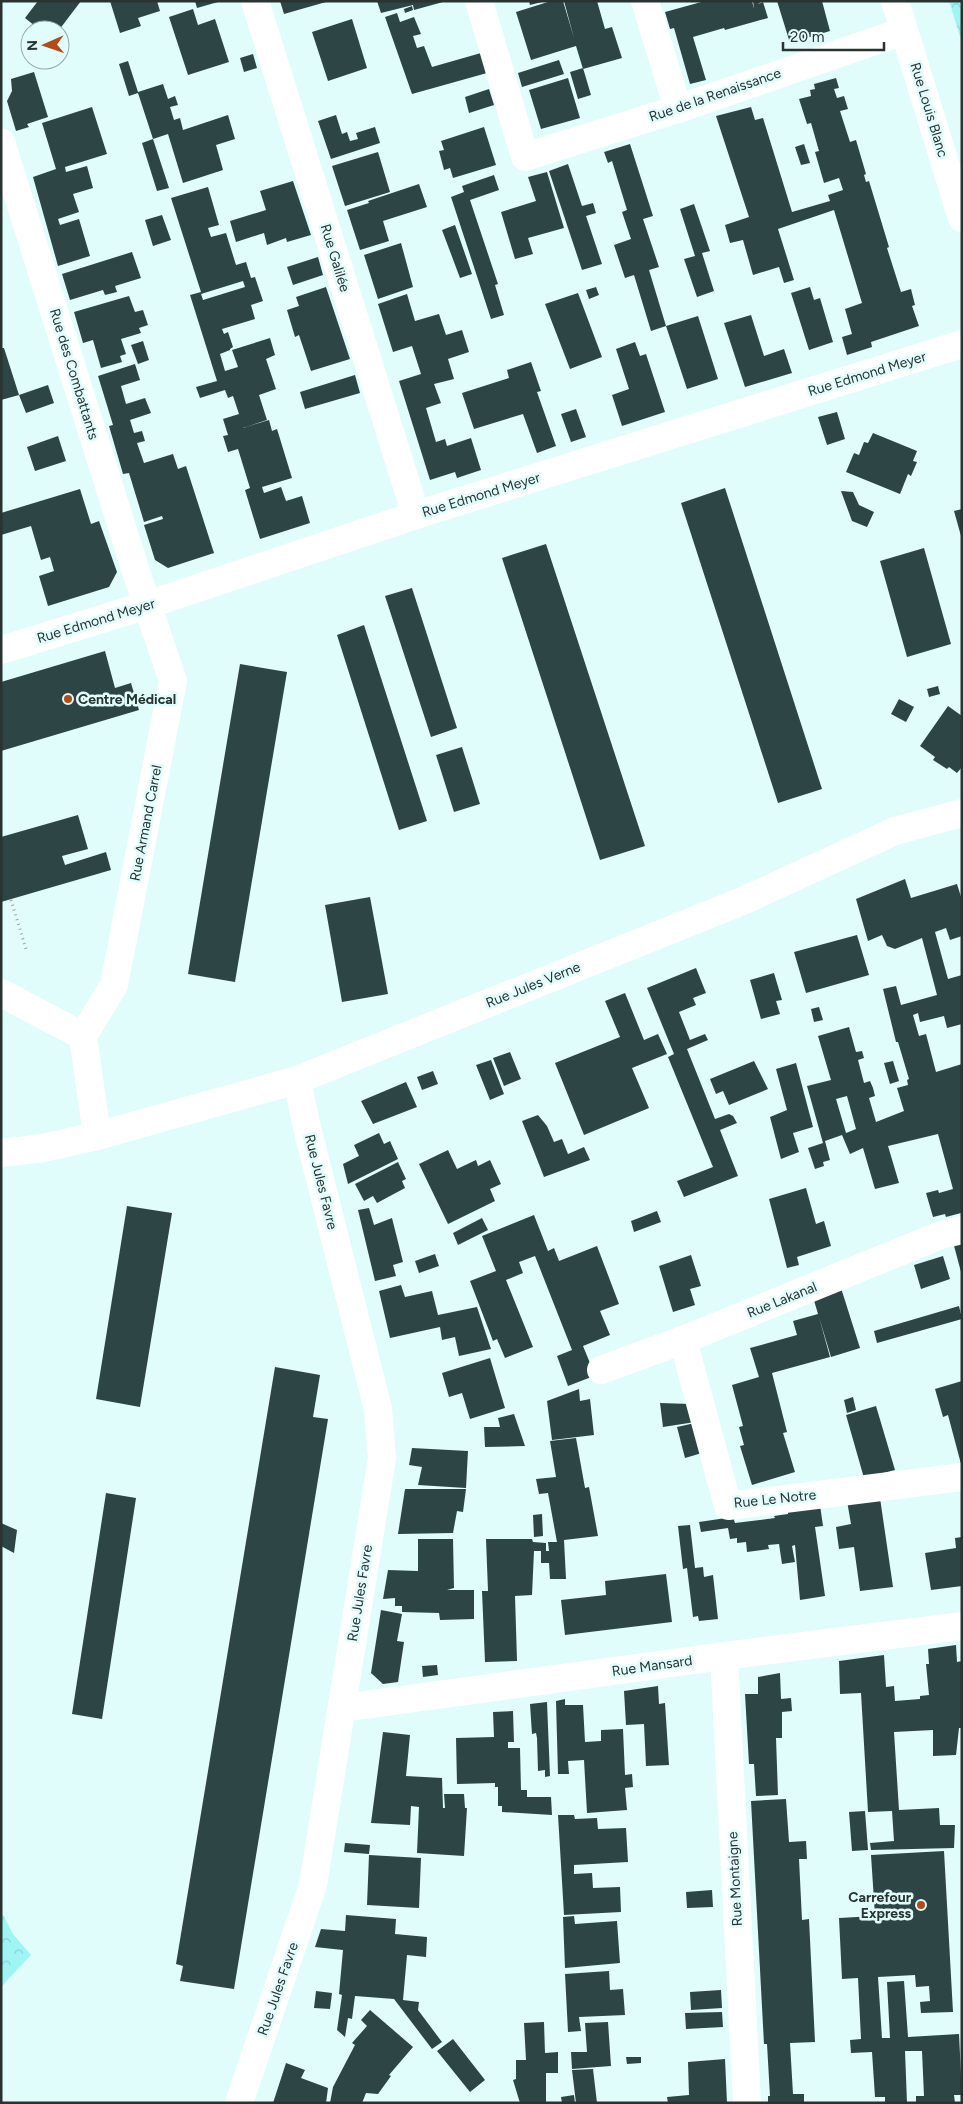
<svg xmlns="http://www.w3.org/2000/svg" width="963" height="2104" font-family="Figtree,sans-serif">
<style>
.forest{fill:url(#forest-crowns)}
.building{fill:#2e4545;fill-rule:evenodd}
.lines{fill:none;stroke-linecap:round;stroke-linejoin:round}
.path{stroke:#94a9a8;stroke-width:3;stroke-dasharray:1 4;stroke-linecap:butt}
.minor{stroke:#fff;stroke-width:28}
.tertiary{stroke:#fff;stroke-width:28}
.poi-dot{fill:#b04c17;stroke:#e0fcfb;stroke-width:2}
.labels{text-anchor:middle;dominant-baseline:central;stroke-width:5;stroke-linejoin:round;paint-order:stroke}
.street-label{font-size:14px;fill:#283332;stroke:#e0fcfb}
.poi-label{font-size:14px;font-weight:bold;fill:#283332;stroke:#e0fcfb;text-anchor:start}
</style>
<defs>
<pattern id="forest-crowns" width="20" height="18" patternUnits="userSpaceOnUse" patternTransform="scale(1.25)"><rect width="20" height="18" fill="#9ff5f4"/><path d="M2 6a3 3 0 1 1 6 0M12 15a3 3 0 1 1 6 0" fill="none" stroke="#89d2d2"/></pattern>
</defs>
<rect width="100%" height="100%" fill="#e0fcfb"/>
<path class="forest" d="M949,1h13v42z
M1,1911l12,23 18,21 -30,32z"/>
<path class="building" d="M38,1h43l-22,29h-19l-15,-12z
M110,1h47l3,10 -22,7 3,8 -21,7z
M195,1h23v1l-21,6z
M280,1h46v1l-42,12z
M377,1h66v1l-29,8 -1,-5 -32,8z
M529,1h13v1l-12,3z
M551,1h12l11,37 -10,-37h33l8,28 7,-2 10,31 -39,11 -7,-23 -45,14 -15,-48z
M705,1h47l2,8 -1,-8h9l-4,3 5,-2 5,16 -43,12 -1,-2 -31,9 13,43 -16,4 -16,-56 -4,1 -5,-17z
M777,1h45l8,30 -40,12z
M412,6l1,4 -8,3 -1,-4z
M193,9l5,16 17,-6 14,43 -41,13 -19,-58z
M397,13l3,9 14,-5 7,17 -8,2 4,12 7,-2 8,21 49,-14 6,20 -75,21 -27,-77z
M352,19l15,49 -39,13 -16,-49z
M253,54l4,14 -13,4 -4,-14z
M559,60l5,14 -42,13 -4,-14z
M128,61l10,31 25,-8 5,15 7,-3 3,9 -8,2 4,13 6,-2 3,12 45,-15 7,24 -19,6 7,25 -40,13 -15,-49 -15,5 -15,-46 -9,3 -10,-32z
M583,68l8,27 -13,4 -8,-27z
M34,72l14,45 -21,7 2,3 -13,4 -9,-30 5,-10 -1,-12z
M568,78l12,40 -39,11 -12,-39z
M836,78l3,10 -5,1 3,9 7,-2 4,13 -8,2 10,31 6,-2 10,34 -2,1 2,7 3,-1 20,66 -2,1 14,44 10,-3 4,16 -3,1 7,20 -48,16 1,5 -25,8 -5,-18 10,-3 -7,-25 17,-6 -28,-93 -56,19 16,51 -10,3 -5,-16 -26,8 -10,-35 -13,3 -5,-18 24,-8 -33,-101 35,-9 4,13 8,-2 29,94 38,-11 -2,-6 15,-5 -4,-12 -15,5 -9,-31 4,-1 -8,-28 -4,1 -8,-25 12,-3 -1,-6 5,-1 -1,-5z
M489,89l5,16 -25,8 -4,-16z
M92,107l15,47 -42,13 1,5 21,-6 6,22 -20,6 6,18 -21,7 2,6 19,-6 11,37 -32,10 -25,-89 23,-8 -14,-46z
M336,115l6,19 5,-2 3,9 8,-2 -2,-6 19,-6 5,16 -49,16 -13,-38z
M484,127l12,38 -43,13 -3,-10 -6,2 -5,-19 5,-1 -3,-9z
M153,139l16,49 -12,3 -15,-48z
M630,144l23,72 -10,3 16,48 -10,3 17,56 32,-10 20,63 -31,10 -21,-63 -15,5 -17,-56 -9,3 -11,-33 17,-6 -9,-27 5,-2 -15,-49 -4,2 -4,-11z
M804,144l6,19 -9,2 -6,-18z
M378,152l12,40 -45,14 -13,-40z
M568,164l14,42 11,-3 3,10 -10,3 16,48 -20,6 -33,-99z
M547,172l17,56 -36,10 5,16 -18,5 -14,-47 35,-11 -8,-24z
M494,175l5,15 -29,10 28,84 -3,1 9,30 -13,4 -40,-122 13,-5 -2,-6z
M293,181l18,54 -24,7 -1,-4 -19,7 -3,-12 -28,9 -6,-21 36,-11 -6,-19z
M419,184l8,23 -44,14 6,20 -29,9 -13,-40 22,-7 -1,-2z
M208,187l11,38 -11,3 3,9 15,-4 10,32 10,-3 5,16 4,-1 8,24 -12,4 4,14 -33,10 2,5 4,-2 5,15 -3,2v1l-10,4 5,17 13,-4 -6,-17 38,-12 5,17 -9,4 10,30 -17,6 8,25 -24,8 26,-8 3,11 5,-2 15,49 -30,9 2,6 17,-6 5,14 16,-5 8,27 -50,16 -15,-49 5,-2 -12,-39 -10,3 -5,-16 5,-1 -5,-16 16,-5 -6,-18 -5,2 -3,-8 -25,8 -4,-11 21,-6 -27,-86 11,-3 -30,-94zM243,281l2,6 -42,13 -2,-6z
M694,204l16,47 -8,2 12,38 -17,6 -13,-38 11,-3 -15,-47z
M162,215l9,25 -18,6 -8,-26z
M455,225l17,49 -12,4 -18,-48z
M401,243l12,44 -35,12 -14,-44z
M132,252l9,26 -26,8 2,6 -12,3 -2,-5 -33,10 -8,-26z
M318,257l5,18 -30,10 -6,-18z
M326,287l24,72 -39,12 -12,-36 -4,2 -8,-27 12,-4 -3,-9z
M596,287l3,8 -10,4 -3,-9z
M810,287l4,13 6,-2 13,44 -24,8 -18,-57z
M578,293l24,64 -32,12 -25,-65z
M407,294l8,27 24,-7 7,21 16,-5 7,22 -21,7 6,20 -20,5 7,19 -15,5 10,34 9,-3 2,7 24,-8 10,32 -24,8 -2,-6 -25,8 -31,-99 22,-7 -9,-28 -19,6 -15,-48z
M129,296l6,16 8,-2 5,15 -9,3 2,5 -20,6 5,15 -6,2 2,6 -21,6 -8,-28 -10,3 -9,-31z
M751,315l13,41 20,-7 8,24 -47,14 -21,-64z
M143,341l6,19 -11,4 -7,-19z
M635,342l5,14 6,-2 19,58 -43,14 -10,-31 17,-6 -13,-40z
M1,348h3l15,47 -18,5z
M531,362l10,29 -4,1 19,54 -19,7 -14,-39 -49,15 -12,-36 47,-15 -2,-8z
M135,364l5,16 -19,6 5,18 19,-6 6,15 -21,7 4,13 8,-2 3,10 -8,2 7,20 29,-9 5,15 8,-3 28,87 -46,15 -13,-8 -11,-35 19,-6 -1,-3 -18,6 -15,-49 -6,1 -14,-48 4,-1 -15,-49z
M355,375l5,18 -55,16 -5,-17z
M48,385l6,18 -28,10 -7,-18z
M576,409l10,28 -15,5 -10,-28z
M837,412l8,27 -18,6 -9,-28z
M873,433l44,18 -4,10 4,1 -6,14 -3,-2 -8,20 -54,-22 8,-19 5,2 5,-13 4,1z
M58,436l8,25 -31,10 -8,-24z
M725,488l97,301 -44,14 -97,-300z
M80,489l11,35 8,-3 18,51 -8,15 -61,19 -9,-30 15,-5 -4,-14 -9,3 -10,-34 -30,9v-22z
M841,491l12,1 6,13 15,7 -7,15 -15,-6z
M962,509v27h-1l-7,-25z
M546,544l99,302 -45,14 -98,-302z
M924,548l27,96 -44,13 -27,-96z
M412,588l45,140 -26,9 -46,-141z
M364,625l63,196 -28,9 -62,-195z
M105,651l10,37 16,-5 8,27 -138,41v-69z
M240,664l47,8 -52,310 -47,-8z
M938,686l2,8 -11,3 -2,-8z
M899,699l15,8 -8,15 -15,-8z
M948,706l14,10v51l-5,6 -8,-6 -2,2 -14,-9 2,-3 -15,-11z
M462,747l18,57 -26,8 -18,-57z
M78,815l10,34 -26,7 3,9 41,-13 5,18 -110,32v-65z
M905,879l6,19 46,-14 5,16v36l-12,4 -4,-12 -11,4 13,47 14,-4v49l-15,4 -3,-12 -24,6 -2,-9 -5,2 6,21 7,-2 10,38 26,-8 -1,149 -15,4 -1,-3 -12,3 -7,-24 12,-3 1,3 14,-4 -15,-55 -50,12 11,37 -24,6 -12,-41 -13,6 -8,-19 -17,6 5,19 -7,2 1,4 -9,3 -7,-21 15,-5 -16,-57 24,-6 -13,-44 31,-9 7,25 6,-1 2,7 -6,2 6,23 6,-2 3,7 2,8 -6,2 7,24 28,-11 -7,-23 11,-3 -1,-5 2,-1 -11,-37h-2l-13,-53 13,-3 5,19 36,-10 -15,-57 -27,11 -8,-3 -5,-11 -14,6 -12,-42zM847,1096l9,33 -10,4 -10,-34z
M370,897l18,97 -46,8 -17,-97z
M857,935l12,40 -63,18 -12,-41z
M696,968l10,25 -13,5 3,7 -17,7 11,28 15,-6 3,6 -21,9 28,70 14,-5 4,2 4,7 -17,7 18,46 -54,21 -7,-16 36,-14 -45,-110 6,-3 -27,-66z
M774,973l8,27 -6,1 4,13 -19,5 -11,-39z
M625,993l19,47 14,-6 9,20 -35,14 17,40 -65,27 -29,-72 65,-26 -15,-36z
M819,1007l4,13 -9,2 -3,-13z
M510,1052l11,27 -17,7 -11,-28z
M491,1060l13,34 -14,6 -14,-35z
M754,1061l14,28 -39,16 -6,-14 -7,3 -6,-15z
M893,1061l6,20 -9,3 -6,-21z
M796,1063l17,64 -20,6 6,19 -18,7 -11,-42 17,-7 -11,-41z
M433,1071l5,13 -16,6 -5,-13z
M406,1082l11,25 -44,17 -12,-23z
M538,1115l9,11 7,16 8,-3 6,15 16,-7 6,13 -46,17 -22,-56z
M379,1133l5,11 6,-3 8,18 -50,25 -5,-20 16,-8 -5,-11z
M448,1150l9,19 19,-9 2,6 12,-6 11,24 -11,5 5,12 -47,23 -29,-60z
M398,1162l8,17 -4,2 3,7 -28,15 -4,-7 -9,5 -9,-17z
M806,1188l10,36 8,-3 7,25 -34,11 2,8 -12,3 -18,-69z
M127,1206l45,7 -32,194 -44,-8z
M369,1208l5,17 18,-7 11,44 -10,3 3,11 -21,5 -17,-71z
M657,1211l4,11 -27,10 -3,-11z
M534,1215l14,36 6,-3 5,13 38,-15 22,58 -19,7 10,24 -27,11 7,17 4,-2 5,13 -31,12 -11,-30 15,-6 -37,-94 -16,6 4,11 -17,7 27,67 -28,11 -8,-19 -4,2 -23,-60 26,-10 -14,-35z
M482,1218l6,12 -30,15 -5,-12z
M962,1240v32h-1l-8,-30z
M435,1254l4,12 -20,7 -4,-12z
M691,1255l10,31 -11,3 5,16 -22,7 -14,-46z
M943,1256l7,23 -29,10 -7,-24z
M401,1285l4,12 27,-6 6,24 39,-8 14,42 -32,7 -4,-19 -13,3 -2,-13 -50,11 -11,-47z
M841,1288l19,60 -29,9 -12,-40 11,40 -58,16 15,59 -4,1 12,39 -43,13 -12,-39 4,-1 -5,-18 4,-1 -11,-41 27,-8 -9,-29 47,-13 -4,-14 25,-7 -5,-17z
M959,1306l3,13 -85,24 -3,-12z
M490,1358l15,50 -35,11 -8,-26 -13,4 -7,-24z
M275,1367l45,8 -7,42 15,2 -94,570 -54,-8 3,-15 -7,-2z
M962,1381v83h-1l-13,-49 -5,2 -8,-28z
M579,1389l1,12 10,-2 4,36 -42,5 -5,-39z
M853,1397l3,13 -9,3 -3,-13z
M660,1403l30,1 5,18 -32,5z
M876,1406l19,64 -31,8 -18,-63z
M514,1414l11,32 -40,1 -1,-20h16l-2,-9z
M695,1423l7,30 -17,5 -8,-31z
M576,1438l9,50 4,-1 9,49 -34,4 2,39h-16l-1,-16h-8v-12h-7l-2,44 -17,1 2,65 -32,1 -3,-71h6l-2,-52h46l1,3 13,1v8h3l-1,-9h9l-9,-49 -9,1 -3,-15 20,-2 -6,-36z
M412,1448l56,3 -2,37 -48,-3 4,-18 -13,-2z
M405,1489h61l-3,23 -6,-1 -4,22 -55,1z
M106,1493l30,5 -34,221 -30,-5z
M880,1498l13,89 -33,4 -6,-44 -15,2 -3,-22 15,-3 -4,-23z
M820,1505l3,21 -8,1 10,69 -25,4 -5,-55 -3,1 3,16 -13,2 -3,-20 -11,1 1,4 -22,3 -1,-10 -9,1v-5l-7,1 -2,-11 -27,4 -2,-10 34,-5 2,6 40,-5 -1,-2 14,-2v-5z
M542,1514l1,22 -9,1 -1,-22z
M1,1523l16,7 -3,23 -13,-7z
M690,1525l5,43 8,-1 1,10 9,-2 5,44 -19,2 -1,-5 -5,1 -6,-49 -4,1 -5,-43z
M962,1537v49l-31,4 -6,-37 31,-5 -1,-10z
M418,1539h35l1,49 -7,2h27v29l-34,1 -1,-7 -37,-1v-6h-7v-8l-12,1 5,-29 30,1z
M666,1574l6,48 -107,13 -4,-35 45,-5 -1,-14z
M381,1610l21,4 -5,27 7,1 -6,40 -15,2 -12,-11z
M956,1645l1,17 5,-1v67h-3l-3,27 -23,1v-26l-39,2 5,78 40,-2 1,17h15l-1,23 -83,2 -1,-7 24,-2 -2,-30 -24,1 -7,-119 -21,1 -1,-33 45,-6 2,32 8,-1 1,15 25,-2v-3l9,-1 -3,-31h3l-1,-15z
M437,1665l1,10 -15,2 -1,-11z
M780,1673l1,26 10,-1 1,13 -10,1v26h-6l2,57 -22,1 -2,-32h-5l-4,-70h13v-17z
M658,1686l1,18 6,-1 4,62 -23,1 -2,-42 -18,1 -2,-34z
M565,1699v6h18l2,37 16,-1v-11l22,-1 2,46 7,-1 1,13 -8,1 2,22 -40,3 -3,-53 -16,1 1,13h-11l-2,-73z
M547,1702l3,74 -5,1v-7l-7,1 -1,-33 -1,-5 -4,1 -2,-30z
M513,1711l1,31h-6v6h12l1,42h6v7h24l1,18 -50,-3v-6h-4v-19h-3v-4l-38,1 -1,-46 38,-1 -1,-25z
M383,1732l27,3 -4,41 36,2 1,30h2l-1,-14h20l1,14h2l-3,48 -47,-3 2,-46 -8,-1 -1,19 -39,-2z
M786,1799l3,43 17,-1 1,18h-8l3,61 7,-1 6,123 -25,1 3,51h11v9h-36v-7h2l-3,-52h-3l-13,-243z
M865,1811l3,39 -16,1 -3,-39z
M558,1815h16l1,4 22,-1 1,11 28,-1 2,34 -54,3v9l18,-1 1,15 27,-1 1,25 -57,3z
M345,1843l25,2 -1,9 -25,-2z
M944,1851l9,161 -32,1 -1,-11 10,-1 -1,-15 -13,1 -1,-12 -37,2 4,61h8l-3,-56 17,-1 4,56 51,-3 3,61h-8l1,8h-39v-7h8l-2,-45h-17l2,52h-22v-6h-10l-3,-45 -21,1 -1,-13 11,-1 -3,-61 -16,1 -3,-61 36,-2 -4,-61z
M369,1855l52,3 -2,50 -52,-3z
M712,1890l1,17 -26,1 -1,-16z
M346,1915l50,4 -1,15 32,3 -1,20 -19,-2 -4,45 16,2 -1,8 24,32 -10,7 -38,-50 -39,-3 -3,23 -4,-1 -3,19 -8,-7 5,-35 -3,-1 4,-44 -28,-3 6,-18 24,2z
M574,1916l1,8 42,-3 3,42 -55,5 -2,-51z
M609,1971l1,19 13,-1 2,26 -46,2 2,14 -13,1 -3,-58z
M721,1990l1,18 -31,2 -1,-18z
M316,1991l16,2 -2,16 -16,-1z
M370,2010l43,37 -24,28 2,1 -13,18 -12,-1 -4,10h-32l3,-16 22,-42 -3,-2 15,-17 -6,-6z
M722,2012l1,15 -37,2 -1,-16z
M544,2022l1,31 13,-1v21h-12v29l-26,1 -7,-23 3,-1v-19h10l-2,-37z
M608,2022l3,44 -39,3 -1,-17h16l-2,-29z
M453,2039l32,41 -15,12 -33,-41z
M626,2057h15v6l-14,1z
M725,2059l2,44h-59l-1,-6 22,-2 -1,-33z
M286,2063l19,7 -4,8 27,10 -2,15h-53z
M593,2069l4,34h-21l-4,-33z
M574,2095l1,8h-13l-1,-6z"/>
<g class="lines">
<path class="path" d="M11,900l15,49"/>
<path class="minor" d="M255,1l161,514
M479,1l46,156 153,-48 226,-78
M645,1l33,108
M1,142l137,436 35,103 -59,304 -31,51
M1,650l146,-45 269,-90 546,-171
M1,993l82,43 14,100
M1,1153l42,-5 54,-12 200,-56 448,-180 150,-69 67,-18
M683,1340l45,166 234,-29
M601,1370l82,-30 258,-105 21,-5
M724,1656l23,447
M342,1708l382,-52 238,-30
M239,2103l74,-218 69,-427 -4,-49 -71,-281 -10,-48"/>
<path class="tertiary" d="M895,1l67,217"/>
</g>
<g class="poi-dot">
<circle cx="68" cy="699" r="5"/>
<circle cx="921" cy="1905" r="5"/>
</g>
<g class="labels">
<g class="street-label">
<text transform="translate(715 95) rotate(-19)">Rue de la Renaissance</text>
<text transform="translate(929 110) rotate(73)">Rue Louis Blanc</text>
<text transform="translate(335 258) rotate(73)">Rue Galilée</text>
<text transform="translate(74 374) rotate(73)">Rue des Combattants</text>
<text transform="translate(867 374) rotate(-17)">Rue Edmond Meyer</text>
<text transform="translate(481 495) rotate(-17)">Rue Edmond Meyer</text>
<text transform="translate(96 621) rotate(-17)">Rue Edmond Meyer</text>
<text transform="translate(146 823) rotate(-79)">Rue Armand Carrel</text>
<text transform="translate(533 985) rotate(-22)">Rue Jules Verne</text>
<text transform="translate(321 1182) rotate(76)">Rue Jules Favre</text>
<text transform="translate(782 1300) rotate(-22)">Rue Lakanal</text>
<text transform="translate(775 1499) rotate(-6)">Rue Le Notre</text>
<text transform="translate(360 1593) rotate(-81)">Rue Jules Favre</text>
<text transform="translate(652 1666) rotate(-8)">Rue Mansard</text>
<text transform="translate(735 1879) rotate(-93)">Rue Montaigne</text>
<text transform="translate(278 1989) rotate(-71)">Rue Jules Favre</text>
</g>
<g class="poi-label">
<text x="78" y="699">Centre Médical</text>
<text x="911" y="1897" text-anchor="end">Carrefour<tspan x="911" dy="16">Express</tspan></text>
</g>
</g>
<rect width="963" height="2104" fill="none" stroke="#283332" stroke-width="5"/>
<g transform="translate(45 45) rotate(268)"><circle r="24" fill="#e0fcfb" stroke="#96acab"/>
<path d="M0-4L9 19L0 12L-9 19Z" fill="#b04c17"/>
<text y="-8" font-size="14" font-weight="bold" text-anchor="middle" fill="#283332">N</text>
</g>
<path d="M783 42v8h101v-8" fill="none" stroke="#283332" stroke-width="2.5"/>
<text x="790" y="42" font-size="15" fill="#283332" stroke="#e0fcfb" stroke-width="4" paint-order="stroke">20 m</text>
</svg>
